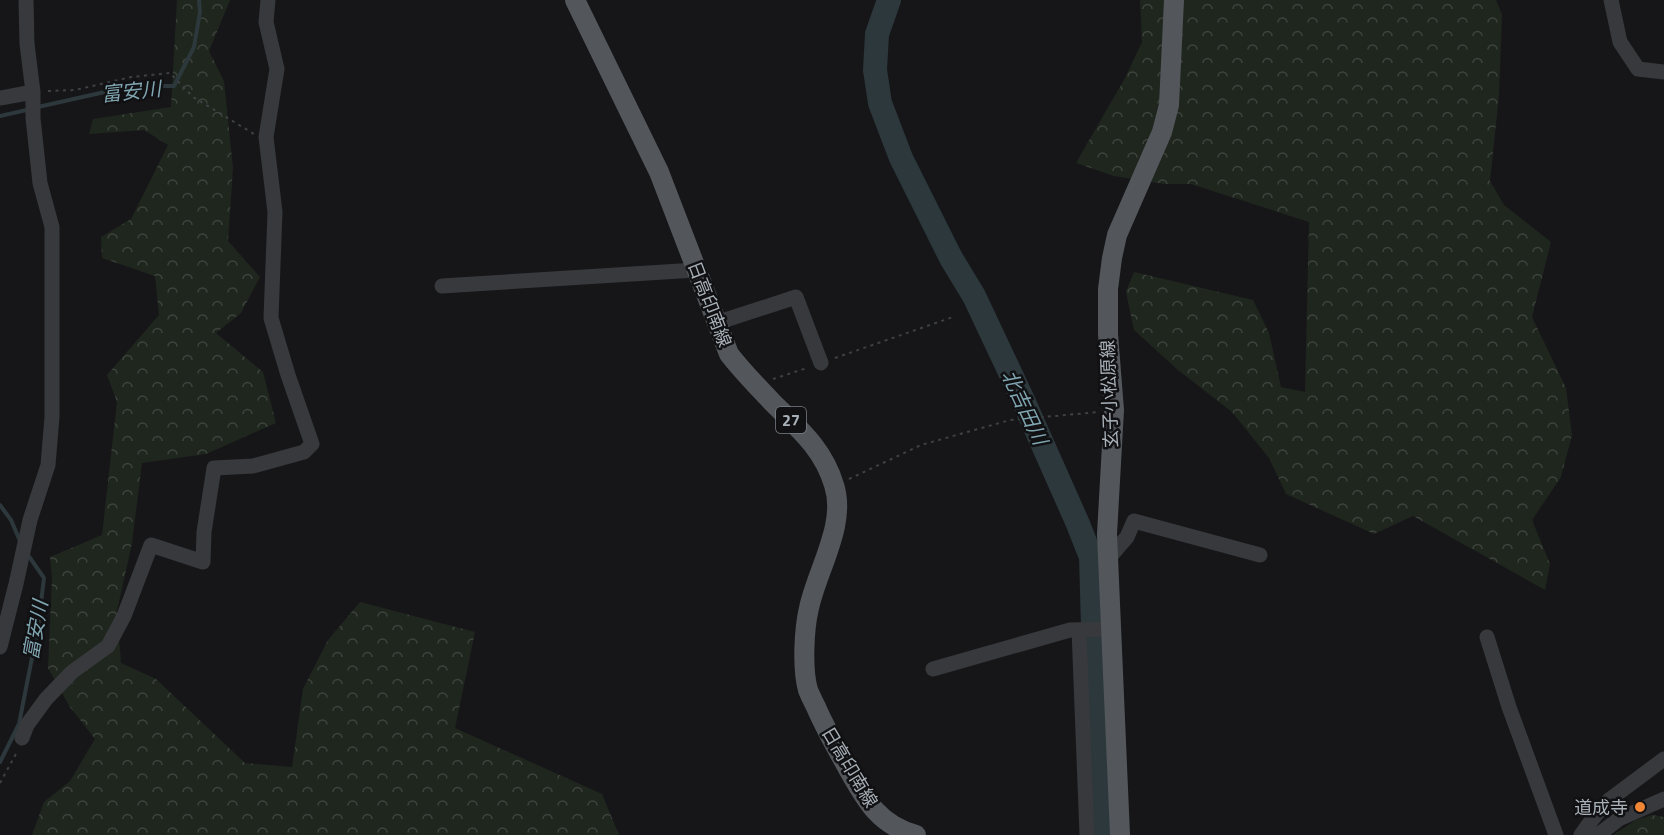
<svg xmlns="http://www.w3.org/2000/svg" width="1664" height="835" font-family="'Titillium Web','Noto Sans JP',sans-serif">
<style>
.forest{fill:url(#forest-crowns)}
.lines{fill:none;stroke-linecap:round;stroke-linejoin:round}
.stream{stroke:#2c383c;stroke-width:4}
.river{stroke:#2c383c;stroke-width:24}
.path{stroke:#3d4144;stroke-width:2;stroke-dasharray:3 4.5;stroke-linecap:butt}
.minor{stroke:#37393d;stroke-width:15}
.major{stroke:#53575c;stroke-width:20}
.poi-dot{fill:#f08736;stroke:#111113;stroke-width:2}
.labels{text-anchor:middle;dominant-baseline:central;stroke-width:5;stroke-linejoin:round;paint-order:stroke}
.shield{fill:#111113;stroke:#7b8086;stroke-width:1.5}
.shield-label{font-size:16px;font-weight:bold;fill:#a8b0b8}
.street-label{font-size:18px;fill:#a8b0b8;stroke:#111113}
.poi-label{font-size:18px;fill:#a8b0b8;stroke:#111113;text-anchor:end}
.water-label{font-size:20px;font-style:italic;fill:#80a6b2;stroke:#111113}
</style>
<defs>
<pattern id="forest-crowns" width="20" height="18" patternUnits="userSpaceOnUse" patternTransform="scale(1.5)"><rect width="20" height="18" fill="#1f261e"/><path d="M2 6a3 3 0 1 1 6 0M12 15a3 3 0 1 1 6 0" fill="none" stroke="#3d433d"/></pattern>
</defs>
<rect width="100%" height="100%" fill="#161618"/>
<path class="forest" d="M177,0h53l-21,51 15,30 9,87 -5,73 32,36 -19,36 -25,20 47,39 13,51 -70,31 -64,9 -10,80 -15,68 4,52 35,16 89,84 47,4 11,-78 25,-49 32,-38 115,30 -20,96 147,66 17,41h-587l12,-33 26,-21 25,-42 -25,-32 -22,-39 4,-90 -2,-21 52,-22 15,-133 -10,-27 52,-60 -4,-39 -53,-18 -1,-21 30,-18 37,-74 -24,-15 -55,4 4,-15 78,-12z
M1140,0h356l6,15 -3,80 -9,86 14,24 47,37 -19,75 34,71 6,47 -11,42 -29,43 18,44 -5,26 -132,-74 -39,18 -88,-40 -17,-36 -37,-46 -54,-42 -44,-40 -8,-38 8,-20 119,28 16,33 12,54 24,5 4,-170 -118,-38h-27l-50,-8 -38,-13 49,-85 17,-36z
M1652,815l12,2v18h-51l23,-15z"/>
<g class="lines">
<path class="stream" d="M38,107l80,-18 24,-3h32l20,-39 6,-35 -1,-12
M0,116l31,-7
M0,505l11,15 9,21
M0,762l19,-38 19,-97 6,-49 -16,-23"/>
<path class="river" d="M889,0l-12,34 -2,36 5,33 21,55 50,100 23,38 49,104 55,124 13,33 8,278"/>
<path class="path" d="M48,91l27,-1 56,-13 39,-4 23,24 61,37
M835,358l118,-41
M773,379l34,-11
M849,479l72,-34 89,-25 89,-8
M0,783l17,-31"/>
<path class="minor" d="M1611,0l9,42 18,27 26,3
M0,98l33,-6
M442,286l254,-16
M716,323l80,-26 25,66
M1108,559l19,-22 7,-16 126,34
M1079,630l8,205
M1487,637l22,70 47,128
M0,647l16,-63 14,-64 18,-55 4,-48v-190l-12,-44 -7,-65v-26l-6,-48 -1,-44
M933,669l137,-39 41,-1
M22,738l5,-13 19,-26 26,-27 36,-26 16,-30 27,-71 52,17 1,-30 10,-64 39,-2 51,-14 8,-8 -24,-69 -17,-57 4,-106 -9,-75 11,-68 -11,-47 2,-22
M1581,835l13,-18 15,-17 55,-41
M1598,835l21,-16 45,-20"/>
<path class="major" d="M575,0l84,172 70,182c13,17 28,32 43,48 26,26 51,46 62,83 13,39 -17,85 -25,123 -5,21 -7,61 -1,82 2,5 5,11 8,17 9,21 20,40 31,60 18,32 31,58 69,68
M1120,835l-13,-301 7,-124 -6,-76v-45l4,-31 5,-23 45,-103 7,-27 5,-105"/>
</g>
<circle class="poi-dot" cx="1640" cy="807" r="6"/>
<g class="labels">
<rect class="shield" x="776" y="407" width="30" height="26" rx="4.5"/>
<g class="shield-label">
<text x="791" y="420">27</text>
</g>
<g class="street-label">
<text transform="translate(710 304) rotate(69)">日高印南線</text>
<text transform="translate(1109 394) rotate(-92)">玄子小松原線</text>
<text transform="translate(850 767) rotate(59)">日高印南線</text>
</g>
<g class="poi-label">
<text x="1628" y="807">道成寺</text>
</g>
<g class="water-label">
<text transform="translate(131 91) rotate(-6)">富安川</text>
<text transform="translate(1025 407) rotate(65)">北吉田川</text>
<text transform="translate(35 630) rotate(-80)">富安川</text>
</g>
</g>
</svg>
